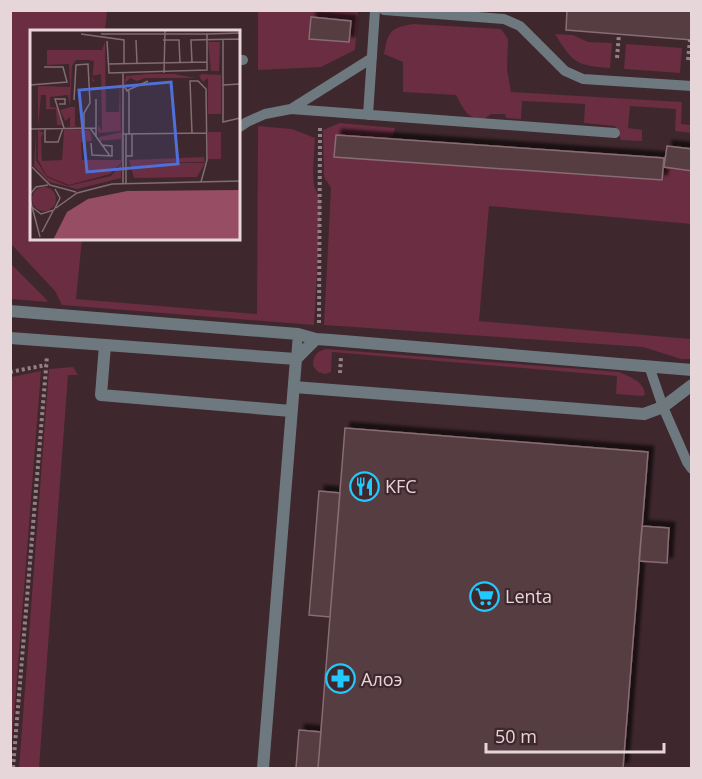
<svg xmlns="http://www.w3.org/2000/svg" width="702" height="779" font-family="'Open Sans',sans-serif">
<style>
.green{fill:#6a2d41;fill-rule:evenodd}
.building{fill:#553c43;stroke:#886c73;stroke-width:1.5;filter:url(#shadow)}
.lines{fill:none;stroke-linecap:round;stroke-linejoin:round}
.path{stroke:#948185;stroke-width:4;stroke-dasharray:3 3;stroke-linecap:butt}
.service{stroke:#6d797e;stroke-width:10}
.minor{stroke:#6d797e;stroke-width:12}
.labels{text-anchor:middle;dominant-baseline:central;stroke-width:4.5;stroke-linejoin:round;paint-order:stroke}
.poi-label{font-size:18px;fill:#e6d6d9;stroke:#3e272d;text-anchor:start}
.inset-road{fill:none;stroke:#816d72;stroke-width:1.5}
.view{fill:#4f70d8;fill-opacity:0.15;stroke:#4f70d8;stroke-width:3}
.inset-edge{fill:none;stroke:#e6d6d9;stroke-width:3}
</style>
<defs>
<filter id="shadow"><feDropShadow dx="5.5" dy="-5.5" stdDeviation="1.5" flood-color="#0009"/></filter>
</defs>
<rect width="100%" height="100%" fill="#3e272d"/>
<path class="green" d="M10,11h97l-2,20 -73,1v206l50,1 -6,60 181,15 1,-188 34,3 23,9 -2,33 1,15 7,16 -7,123 -252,-20 -7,-14 -44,-47z
M258,11h100l-3,39 -34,17 -63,3zM311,18l39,3 -1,21 -39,-3z
M414,24l87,5 7,10 -1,30 4,23 171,10 -1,22 10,1v8l-16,-2 1,-22 -46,-3 -2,22 14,2v11l-21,-1 -6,-14 -31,-3 1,-19 -63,-3 -1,18 -15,-1 -1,-4h-14l-7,5c-18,0 -20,-10 -28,-24l-53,-3v-30l-19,-8c4,-23 7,-27 30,-30z
M555,34l18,1 15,7 24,1 -2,25c-34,-2 -38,-6 -55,-34z
M626,44l56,4 -2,25 -56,-4z
M340,123l55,5 -3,11 -56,-4 -2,22 328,23 2,-13 27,4v53l-202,-18 -10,115 212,18v20h-10l-38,-12 -319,-22 7,-137 -7,-11 -1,-47z
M10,263l37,37v2l-36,-3z
M327,349l292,23c11,5 25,9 26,23l-3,1 -26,-2 1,-18 -285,-24 -1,20 -6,2 -7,-2 -5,-6c0,-11 4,-15 14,-17z
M73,367l5,8h-10l-29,393h-20l30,-399z
M41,371l-30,385v-379z"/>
<path class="building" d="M567,10h125v30l-126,-10z
M311,17l40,4 -2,21 -40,-3z
M336,135l328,23 -2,22 -328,-23z
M667,146l25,3v22l-28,-4z
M345,428l303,24 -25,316h-305z
M319,491l21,2 -10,124 -21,-2z
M642,526l27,2 -2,35 -28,-2z
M299,730l22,2 -3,36h-22z"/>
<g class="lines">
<path class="path" d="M617,58l2,-24
M688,60l2,-20
M319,323l1,-196
M10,372l36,-7
M340,373l1,-16
M13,768l34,-412"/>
<path class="service" d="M384,10l120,9 16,7 45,45 18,8 109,7
M238,60h5
M291,109l324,24
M368,115l7,-105
M238,128l9,-6 18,-8 26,-5 81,-51
M296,359l2,-25
M649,366l14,41 24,55 5,7"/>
<path class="minor" d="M10,311l288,23 18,5 15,1 361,30
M10,338l286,21
M105,345l-4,50 190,16
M294,387l350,27 19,-7 29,-22
M263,768l33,-409 20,-20"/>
</g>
<defs>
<symbol id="restaurant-ring" viewBox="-11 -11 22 22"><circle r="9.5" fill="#3e272d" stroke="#21c9fd" stroke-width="1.5"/><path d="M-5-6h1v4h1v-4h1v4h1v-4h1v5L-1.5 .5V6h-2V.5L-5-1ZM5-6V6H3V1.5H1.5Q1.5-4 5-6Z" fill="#21c9fd"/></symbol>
<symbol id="supermarket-ring" viewBox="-11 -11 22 22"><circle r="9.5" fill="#3e272d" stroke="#21c9fd" stroke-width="1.5"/><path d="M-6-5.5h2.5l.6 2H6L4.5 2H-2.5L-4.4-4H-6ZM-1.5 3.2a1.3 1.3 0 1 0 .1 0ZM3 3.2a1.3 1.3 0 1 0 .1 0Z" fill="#21c9fd"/></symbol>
<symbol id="pharmacy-ring" viewBox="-11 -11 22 22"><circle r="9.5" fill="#3e272d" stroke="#21c9fd" stroke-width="1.5"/><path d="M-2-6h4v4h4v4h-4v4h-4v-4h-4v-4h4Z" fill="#21c9fd"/></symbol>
</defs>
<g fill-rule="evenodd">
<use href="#restaurant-ring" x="348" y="470" width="33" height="33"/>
<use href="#supermarket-ring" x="468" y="580" width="33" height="33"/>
<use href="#pharmacy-ring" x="324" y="662" width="33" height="33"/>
</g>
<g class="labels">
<g class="poi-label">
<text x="385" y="486">KFC</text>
<text x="505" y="596">Lenta</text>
<text x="361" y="679">Алоэ</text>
</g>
</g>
<g transform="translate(30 30)">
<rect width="210" height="210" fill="#3e272d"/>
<path d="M75,12l1,70h13l1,-38 1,57 -22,2 -1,-2v-6l4,6 -1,-57 -9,2 3,6 -3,-1 2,-20 -6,-1h-12l-4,6 -2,41h5v19h7l-12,1v-10l-5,4 -5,-11 10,-3 -2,-12 -18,2v10l7,1 5,17h-5l-1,-16h-10v-14h-5l-3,32v-41l32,1 -1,-23 -22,1v-15h55zM178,12h12l-1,29h-8zM117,44h27l22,4h-50l-9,3 -7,-3 -6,6 2,-8zM172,44l19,1v39h-13v-36l-5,4 -4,-6zM39,99l20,1 2,4 1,7 -11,1 1,18h39v-21l-22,2v-4l23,-5v30l-12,12 -41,11 -22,-9 -9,-16v-30l6,3 -3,4 1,24 20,-1 2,-30zM6,101v29l11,17 21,9 43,-10 10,-12v14l-44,11 -28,-7 -15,-16zM178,102h13v27h-13zM174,127l1,5 -64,1h64l-8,14 -63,1 -5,-18zM2 169a12 12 0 1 1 24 0a12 12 0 1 1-24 0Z" fill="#6a2d41"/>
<path d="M210,160v50h-187l14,-28 21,-13 39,-8z" fill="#974e64"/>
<path class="inset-road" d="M51,4l43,6v23M71,4h106v36l-98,3 -2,-32M177,4l33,-1M193,9v46l17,-1M106,10l1,23M133,10h16l1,23M162,33l-1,-23 49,-1v20M78,34l99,-2M0,40v125M93,43v110M134,43l1,-43M0,55l37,-3 -4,-15h-19M193,55v37l17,-4M93,56l6,6v42M96,61l22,-10M66,69v38M44,70l2,-35 12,-1 2,39 -6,10v15M29,74h6v-5h-10l9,29M60,98l20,28M1,99l65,-1M15,99v13h13l5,-14M162,103l-2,-52h8l8,8 1,71 -6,22M93,104l84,-1M96,104v49M61,113l1,12 20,1v-10l-11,-1M96,126h6v-22M2,137l18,18 26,7M1,163l5,-6 12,-2M0,169l10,38M2,177l9,7 13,-4 6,-12 -5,-9M26,178l21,-15 35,-9 128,-3M12,202l11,-21"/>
<path class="view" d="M141,52l7,82 -91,8 -8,-82z"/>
<rect width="210" height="210" class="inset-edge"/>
</g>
<rect width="702" height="779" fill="none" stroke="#e6d6d9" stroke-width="24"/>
<path d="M486 743v9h178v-9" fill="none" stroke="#e6d6d9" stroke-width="3"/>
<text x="495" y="743" font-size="18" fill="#e6d6d9" stroke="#3e272d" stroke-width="4.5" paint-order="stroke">50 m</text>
</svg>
